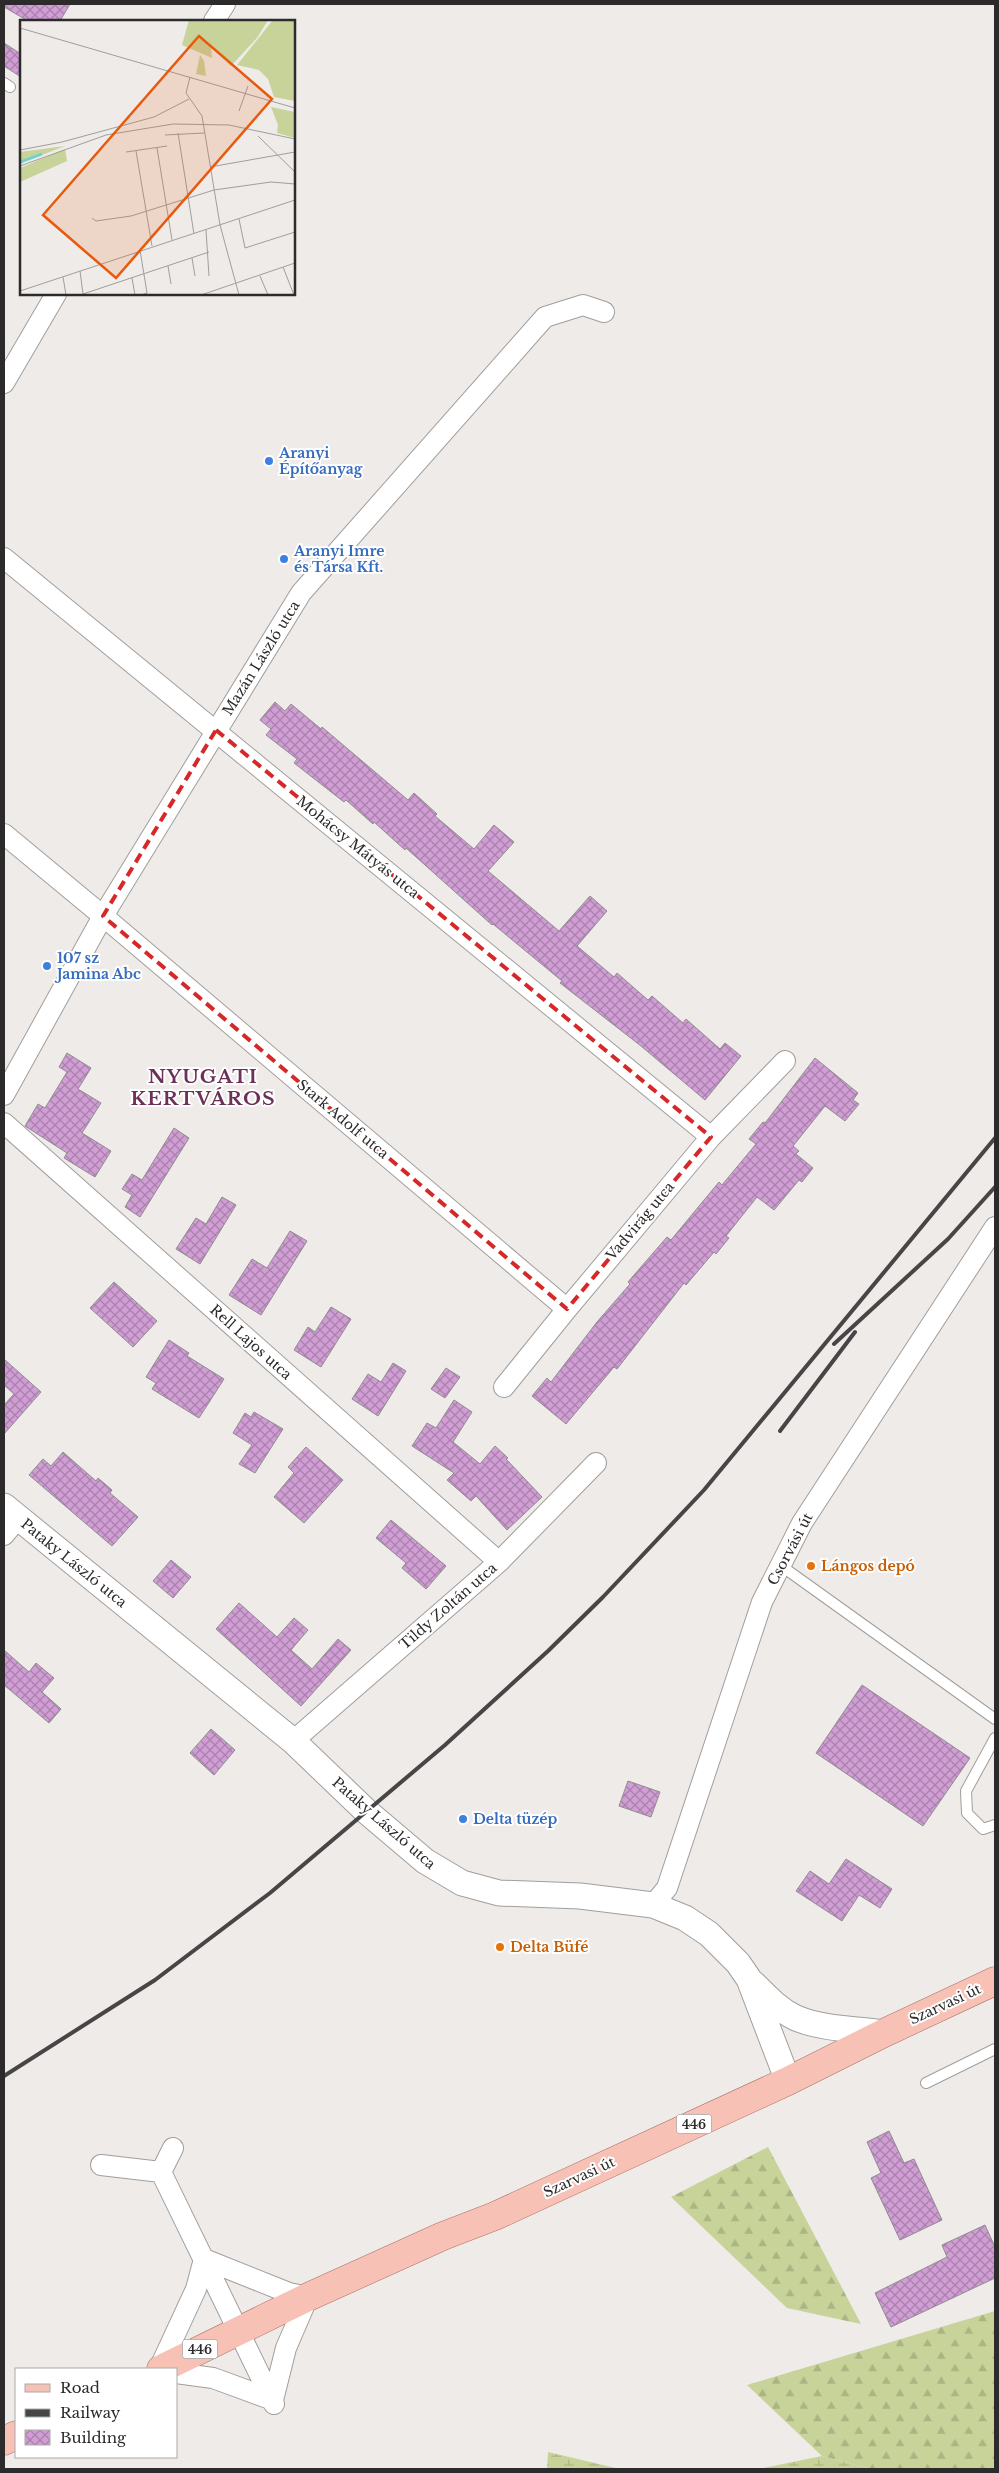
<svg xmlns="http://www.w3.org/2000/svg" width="999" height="2473" font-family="'Libre Baskerville',serif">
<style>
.forest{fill:url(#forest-firs)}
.wetland{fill:url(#wetland-marsh)}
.building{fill:url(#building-cross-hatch);stroke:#908d90}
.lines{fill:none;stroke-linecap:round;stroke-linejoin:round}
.service-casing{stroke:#a19e9c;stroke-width:12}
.minor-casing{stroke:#a19e9c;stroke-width:22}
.tertiary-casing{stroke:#a19e9c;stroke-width:27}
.primary-casing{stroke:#ad7165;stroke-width:29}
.service{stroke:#fff;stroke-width:10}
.minor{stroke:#fff;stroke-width:20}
.tertiary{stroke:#fff;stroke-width:25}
.primary{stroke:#f8c1b6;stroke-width:28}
.rail{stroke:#474545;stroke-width:4}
.marked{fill:none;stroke:#d62828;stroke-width:4;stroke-dasharray:10 6;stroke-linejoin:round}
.shop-dot{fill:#3f7fe0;stroke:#fff;stroke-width:2}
.food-dot{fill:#e8710a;stroke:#fff;stroke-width:2}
.labels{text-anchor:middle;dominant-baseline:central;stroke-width:4;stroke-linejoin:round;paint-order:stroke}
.shield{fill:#fff;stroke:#6b6a6a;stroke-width:1}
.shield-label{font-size:12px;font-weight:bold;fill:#2c2a2a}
.shop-label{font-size:14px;font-weight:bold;fill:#366cbe;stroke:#fff;text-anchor:start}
.street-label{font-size:14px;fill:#2c2a2a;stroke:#fff}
.food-label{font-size:14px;font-weight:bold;fill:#c56008;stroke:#fff;text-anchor:start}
.district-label{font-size:19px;font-weight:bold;letter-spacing:1px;fill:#6c3059;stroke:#fff}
.inset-river{fill:none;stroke:#6dd1d5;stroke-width:2.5}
.inset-road{fill:none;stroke:#a09e9d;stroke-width:1}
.view{fill:#e8590c;fill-opacity:0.15;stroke:#e8590c;stroke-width:2.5}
.inset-edge{fill:none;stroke:#2c2a2a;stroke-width:2.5}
</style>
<defs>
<pattern id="forest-firs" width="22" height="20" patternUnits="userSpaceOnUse" patternTransform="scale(1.25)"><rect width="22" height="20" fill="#c7d399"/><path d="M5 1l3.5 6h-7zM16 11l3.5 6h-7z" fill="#abb584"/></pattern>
<pattern id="wetland-marsh" width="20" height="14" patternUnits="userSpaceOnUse" patternTransform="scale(1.25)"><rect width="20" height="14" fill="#c7d399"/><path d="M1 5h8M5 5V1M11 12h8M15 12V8" fill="none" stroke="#abb584"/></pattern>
<pattern id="building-cross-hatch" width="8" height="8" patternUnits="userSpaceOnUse" patternTransform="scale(1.25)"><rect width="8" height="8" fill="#d09ed4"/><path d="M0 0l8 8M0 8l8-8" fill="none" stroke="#a981ac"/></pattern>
</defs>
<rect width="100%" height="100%" fill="#eeebe9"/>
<path class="forest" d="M768,2147l93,177 -74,-16 -116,-111z
M995,2311v158h-124l-49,-13 -75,-71z"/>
<path class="wetland" d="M548,2452l72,17h-73z
M822,2456l49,13h-113z"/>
<path class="building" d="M4,4h66l-10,17h-32l-24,-14z
M4,43l17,11v23l-17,-11z
M275,702l10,9 6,-7 30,25 1,-2 86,73 6,-7 23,21 -2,2 39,33 20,-24 20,17 -26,29 71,60 31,-35 17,15 -30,35 37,31 3,-4 31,27 4,-4 31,27 3,-4 34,30 5,-6 16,13 -36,44 -64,-54 -81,-63 2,-2 -69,-57 -1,1 -86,-77 -1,2 -31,-28 -1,2 -27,-24 -2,2 -50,-39 3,-4 -31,-24 5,-6 -11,-9z
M67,1053l24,15 -13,21 23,14 -19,30 29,18 -16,26 -31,-19 3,-5 -42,-27 13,-22 7,4 22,-36 -8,-5z
M815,1058l43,35 -5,7 6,4 -14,17 -20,-15 -32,40 6,5 -3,3 17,14 -11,14 -3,-2 -25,30 -17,-13 -31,39 3,2 -13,16 -2,-2 -28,33 -2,-2 -67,86 -3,-2 -48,57 -34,-28 15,-18 4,4 46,-60 33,-38 -2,-2 39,-45 4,3 48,-58 3,3 34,-41 -7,-5 14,-17 2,1z
M174,1128l15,10 -49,79 -15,-10 7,-12 -10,-6 10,-15 10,6z
M222,1197l14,8 -36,59 -24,-15 20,-31 10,6z
M290,1231l17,10 -46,74 -32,-20 23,-36 15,9z
M114,1282l43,39 -24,26 -43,-39z
M331,1307l20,12 -30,48 -27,-17 14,-23 7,5z
M169,1340l20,13 -2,3 37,23 -25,39 -47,-29 4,-6 -10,-6z
M4,1359l37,33 -37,42v-29l10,-11 -10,-9z
M393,1363l13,8 -28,45 -26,-17 16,-25 13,8z
M446,1368l14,9 -15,21 -14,-9z
M454,1400l18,12 -19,30 27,22 15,-18 13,12 -2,1 36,38 -35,33 -31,-34 -5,5 -24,-21 7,-7 -42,-27 15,-23 9,5z
M254,1412l29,17 -28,44 -16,-9 13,-19 -19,-12 12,-20 6,4z
M306,1447l37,33 -39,43 -30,-26 20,-24 -6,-6z
M63,1452l33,29 2,-3 14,12 -2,3 28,24 -26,29 -83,-71 14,-16 8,7z
M391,1520l55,46 -20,23 -24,-21 4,-5 -30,-25z
M171,1560l20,17 -18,21 -20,-17z
M239,1603l38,34 17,-19 14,12 -17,20 21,19 26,-30 13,11 -50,56 -85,-77z
M4,1650l25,22 7,-9 18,15 -12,14 19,17 -12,14 -45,-38z
M862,1685l108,73 -47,68 -107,-73z
M211,1729l24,21 -21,25 -24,-22z
M628,1781l32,11 -9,25 -32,-11z
M846,1859l46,30 -12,19 -21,-13 -17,26 -46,-30 14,-20 19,13z
M889,2131l15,32 10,-4 28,61 -42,20 -29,-62 10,-5 -14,-31z
M985,2225l10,22v31l-104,49 -16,-34 72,-36 -5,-12z"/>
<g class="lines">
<defs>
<path id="service" d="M4,83l6,4
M780,1565l215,154
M995,1738l-29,53 1,22 16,16 12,-4
M926,2083l69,-34"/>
<path id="minor" d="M214,21l11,-17
M4,383l52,-89
M4,558l707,579
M4,834l99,82 464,393
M4,1095l99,-179 198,-323 244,-276 38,-12 21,7
M4,1123l495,439
M504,1387l63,-78 144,-172 74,-76
M4,1535l14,-17
M293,1741l206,-179 97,-99
M653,1905l14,-17 95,-286 40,-79 193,-296
M173,2148l-12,24 113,232
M101,2165l60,7
M159,2369l37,-80 8,-30
M176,2373l37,5 60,22 13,-52 22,-51 -19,-4 -85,-34"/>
<path id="tertiary" d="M4,1506l289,235 73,70 59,50 37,22 37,10 81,3 73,9 32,13 24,16 29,29 11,16 39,102
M754,1984c13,13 25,26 42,34 26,11 60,11 88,15"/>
<path id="primary" d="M161,2369l147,-72 135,-61 52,-20 293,-135 96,-48 111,-52
M4,2441l12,-6"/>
</defs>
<use href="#service" class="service-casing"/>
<use href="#minor" class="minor-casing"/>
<use href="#tertiary" class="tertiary-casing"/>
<use href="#primary" class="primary-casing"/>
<use href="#service" class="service"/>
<use href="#minor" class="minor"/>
<use href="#tertiary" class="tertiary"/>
<use href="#primary" class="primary"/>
<path class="rail" d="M834,1344l114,-105 47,-52
M780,1431l75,-99
M4,2076l151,-96 115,-87 175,-148 103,-94 55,-54 101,-107 291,-352"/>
</g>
<path class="marked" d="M216,730l495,407 -144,172 -464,-393z"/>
<g class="shop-dot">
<circle cx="269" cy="461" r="5"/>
<circle cx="284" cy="559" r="5"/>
<circle cx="47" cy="966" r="5"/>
<circle cx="463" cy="1819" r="5"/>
</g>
<g class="food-dot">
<circle cx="811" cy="1566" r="5"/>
<circle cx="500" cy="1947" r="5"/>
</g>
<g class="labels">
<g class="shield">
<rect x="676.5" y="2114.5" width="35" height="19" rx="4"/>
<rect x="182.5" y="2339.5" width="35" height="19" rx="4"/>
</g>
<g class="shield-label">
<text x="694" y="2124">446</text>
<text x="200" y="2349">446</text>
</g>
<g class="shop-label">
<text x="279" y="453">Aranyi<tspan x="279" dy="16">Építőanyag</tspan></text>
<text x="294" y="551">Aranyi Imre<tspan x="294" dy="16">és Társa Kft.</tspan></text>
<text x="57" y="958">107 sz<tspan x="57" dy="16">Jamina Abc</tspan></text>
<text x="473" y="1819">Delta tüzép</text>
</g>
<g class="street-label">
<text transform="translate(261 658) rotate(-58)">Mazán László utca</text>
<text transform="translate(358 847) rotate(39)">Mohácsy Mátyás utca</text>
<text transform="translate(343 1119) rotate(40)">Stark Adolf utca</text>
<text transform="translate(640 1221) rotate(-50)">Vadvirág utca</text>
<text transform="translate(251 1342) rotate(42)">Rell Lajos utca</text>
<text transform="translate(790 1549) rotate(-62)">Csorvási út</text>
<text transform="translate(74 1563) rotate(39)">Pataky László utca</text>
<text transform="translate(448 1606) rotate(-41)">Tildy Zoltán utca</text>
<text transform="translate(384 1823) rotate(41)">Pataky László utca</text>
<text transform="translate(945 2004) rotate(-25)">Szarvasi út</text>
<text transform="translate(579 2177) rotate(-25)">Szarvasi út</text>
</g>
<g class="food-label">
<text x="821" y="1566">Lángos depó</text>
<text x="510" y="1947">Delta Büfé</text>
</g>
<g class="district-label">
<text x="203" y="1076">NYUGATI<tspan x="203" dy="22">KERTVÁROS</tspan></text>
</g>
</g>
<g transform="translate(20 20)">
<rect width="275" height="275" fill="#eeebe9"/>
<path d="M253,0h22v81l-21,-4 -6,-18 -9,-9 -22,-5zM251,87l24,5v26l-18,-5 1,-8z" fill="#c7d399"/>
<path d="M169,0h16v19l6,9 1,10 -30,-13zM180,35l4,6 2,15 -10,-2zM45,126l-18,7 -27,11v-12zM45,129l2,12 -47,21v-14z" fill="#c7d399"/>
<path d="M185,0h63l-11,18 -26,28 -26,-27z" fill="#c7d399"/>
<path class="inset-river" d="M0,142l22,-8"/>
<path class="inset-road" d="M0,8l275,80M170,57l-4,16 16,23 18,109 19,70M219,91l9,-25M158,113l16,101M145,115l39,-2M238,116l37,36M137,128l15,92M0,130l42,-8 92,-25 35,-18M116,131l16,95M106,132l41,-6M0,146l86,-31 67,-11 56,1 66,14M190,147l85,-15M72,198l4,3 35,-5 83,-26 57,-8 24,2M219,199l6,29 50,-16M186,210l3,46M120,230l7,43 -6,2M172,238l3,18M148,246l3,18M263,247l11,28M60,251l3,23M240,256l8,19M43,257l3,18M112,258l3,17M0,271l275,-91M60,275l129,-43M181,275l94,-32"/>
<path class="view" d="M179,16l73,63 -156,179 -73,-63z"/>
<rect width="275" height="275" class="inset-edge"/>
</g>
<rect width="999" height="2473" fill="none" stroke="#2c2a2a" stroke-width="10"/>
<rect x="15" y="2368" width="162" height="90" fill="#ffffff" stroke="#abaaaa"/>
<rect x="25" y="2384" width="25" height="8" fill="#f8c1b6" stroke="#abaaaa"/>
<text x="60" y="2393" font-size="15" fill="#2c2a2a">Road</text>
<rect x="25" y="2409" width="25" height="8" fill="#474545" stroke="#abaaaa"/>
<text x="60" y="2418" font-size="15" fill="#2c2a2a">Railway</text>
<rect x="25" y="2430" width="25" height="15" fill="url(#building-cross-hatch)" stroke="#abaaaa"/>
<text x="60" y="2443" font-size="15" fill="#2c2a2a">Building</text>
</svg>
